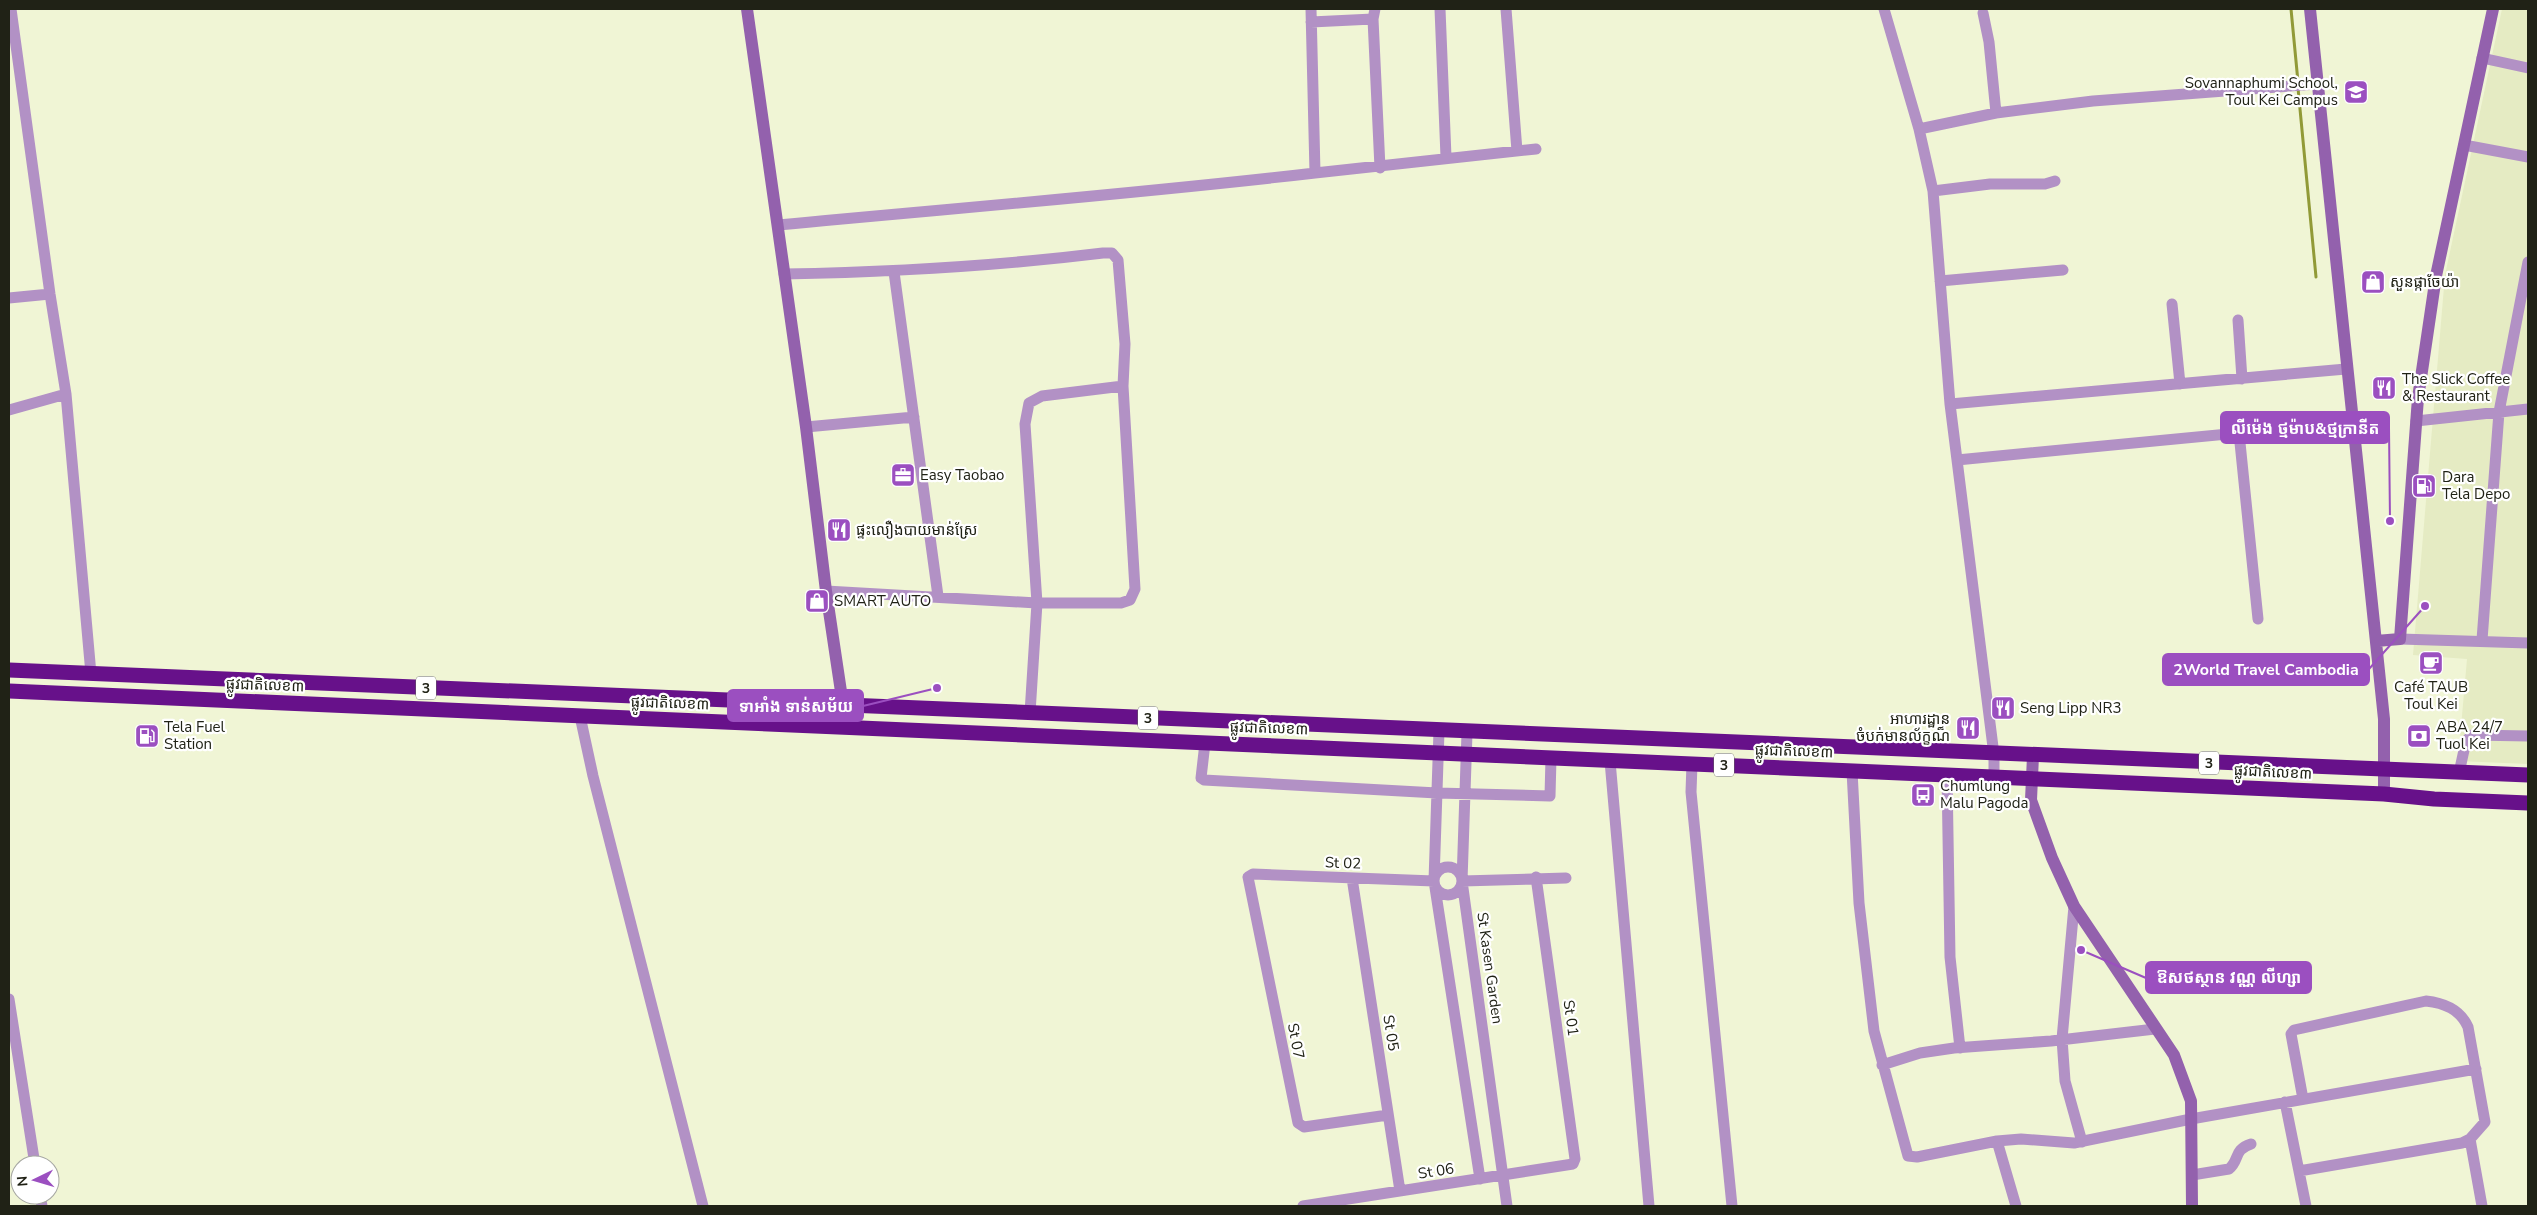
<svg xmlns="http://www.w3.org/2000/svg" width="2537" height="1215" font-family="'Nunito Sans','Noto Sans Khmer',sans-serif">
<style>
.built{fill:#e5ebc3}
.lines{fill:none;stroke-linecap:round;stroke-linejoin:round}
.stream{stroke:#919a37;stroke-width:3}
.street{stroke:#b291c5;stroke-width:11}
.secondary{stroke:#9361ad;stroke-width:12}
.highway{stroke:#67118a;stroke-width:15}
.labels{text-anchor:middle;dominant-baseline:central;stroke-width:4.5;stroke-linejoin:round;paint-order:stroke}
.shield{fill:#fff;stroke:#63645c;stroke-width:1}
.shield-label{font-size:14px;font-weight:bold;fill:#202216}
.poi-label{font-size:15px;fill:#202216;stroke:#fff;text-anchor:start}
.street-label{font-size:15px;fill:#202216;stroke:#fff}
.leader{fill:none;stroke:#9b4fc0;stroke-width:2}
.callout-dot{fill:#9b4fc0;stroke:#fff;stroke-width:2}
.callout{fill:#9b4fc0;stroke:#9b4fc0;stroke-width:2}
.callout-label{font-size:16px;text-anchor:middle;font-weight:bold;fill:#fff}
</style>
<rect width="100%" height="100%" fill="#f0f5d5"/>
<path class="built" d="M2502,9h26v755l-70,-3 9,-102 -54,-4 32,-380z"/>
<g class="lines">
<path class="stream" d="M2291,9l7,73
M2298,88l18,189"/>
<path class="street" d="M11,9l39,285 16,100 25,280
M1311,9l4,164 221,-24
M1375,9l-2,10 7,149
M1440,9l6,148
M1506,9l11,142
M1884,9l35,120 14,62 17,213 44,351v22
M1983,13l6,29 7,71
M1311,22l62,-3
M2482,58l46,10
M1919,129l77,-16 97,-12 224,-17
M2464,145l64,12
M1933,191l57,-7h55l10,-3
M778,225c179,-17 358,-31 537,-52
M894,272l44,324
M784,274c108,-2 213,-8 319,-21h9l6,7 7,84 -2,42 12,203 -5,11 -9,3h-84l-211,-12
M1940,281l123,-11
M9,298l41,-4
M2172,304l8,80
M2238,320l4,59
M1950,404l396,-35
M9,410l57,-16
M2416,421l112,-12
M806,427l108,-10
M2239,433l19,186
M1957,460l395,-38
M2400,639l128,4
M2482,640l17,-228 29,-150
M1030,713l7,-110 -12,-179 4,-21 13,-7 81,-10
M580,716l13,60 110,430
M1439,731l-5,150 46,298
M1467,733l-5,148 45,325
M1205,743l-4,35 3,2 233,13 113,3 1,-38
M1610,761l39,445
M1692,764l-1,28 41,414
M1852,771l7,132 15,128 34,125 9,1 80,-16 24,-2 53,4 117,-24 285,-50
M2459,773l7,-32 6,-6 56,1
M1947,775l3,182 10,91
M1434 881a14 14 0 1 1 28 0a14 14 0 1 1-28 0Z
M1352,878l48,313
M1462,881l104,-3
M2074,906l-12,133 3,42 17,61
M9,999l26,166
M1882,1065l38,-12 34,-5 97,-7 104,-12
M2285,1102l21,104
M1388,1115l-84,12 -6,-4 -50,-246 5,-3 181,7
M2470,1139l12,67
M1997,1141l19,65
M2299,1171l163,-28 8,-4 15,-17 -17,-95c-8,-18 -24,-24 -42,-26l-132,29 -3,4 12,65
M2192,1175l37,-6c11,-9 4,-19 22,-25
M40,1195l2,11
M1303,1206l270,-42 2,-5 -39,-282"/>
<path class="secondary" d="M747,9l59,418 20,164 17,114 -1,23
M2310,9l74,710v75
M2376,641l24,-2 18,-241 18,-122 57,-267
M2033,756l-2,44 21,58 22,48 100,149 17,46 1,105"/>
<path class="highway" d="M9,670l2519,105
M9,691l2375,103 50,5 94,4"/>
</g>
<defs>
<symbol id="university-square" viewBox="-11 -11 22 22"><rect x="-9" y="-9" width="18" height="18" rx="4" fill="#9b4fc0" stroke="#fff"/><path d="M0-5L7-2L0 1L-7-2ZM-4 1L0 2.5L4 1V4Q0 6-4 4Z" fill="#fff"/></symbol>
<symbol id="shop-square" viewBox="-11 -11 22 22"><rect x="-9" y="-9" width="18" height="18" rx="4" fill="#9b4fc0" stroke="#fff"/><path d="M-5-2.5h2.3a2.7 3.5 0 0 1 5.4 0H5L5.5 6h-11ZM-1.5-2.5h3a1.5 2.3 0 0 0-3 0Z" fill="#fff"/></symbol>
<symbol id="restaurant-square" viewBox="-11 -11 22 22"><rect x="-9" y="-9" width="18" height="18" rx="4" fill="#9b4fc0" stroke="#fff"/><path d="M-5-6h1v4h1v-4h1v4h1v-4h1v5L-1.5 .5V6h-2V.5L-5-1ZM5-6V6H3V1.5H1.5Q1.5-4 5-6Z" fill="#fff"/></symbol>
<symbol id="office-square" viewBox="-11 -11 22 22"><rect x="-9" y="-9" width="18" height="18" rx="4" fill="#9b4fc0" stroke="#fff"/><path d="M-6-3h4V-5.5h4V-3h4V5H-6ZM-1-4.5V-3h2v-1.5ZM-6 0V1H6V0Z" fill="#fff"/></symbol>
<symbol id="fuel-square" viewBox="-11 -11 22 22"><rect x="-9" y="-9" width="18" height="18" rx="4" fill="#9b4fc0" stroke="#fff"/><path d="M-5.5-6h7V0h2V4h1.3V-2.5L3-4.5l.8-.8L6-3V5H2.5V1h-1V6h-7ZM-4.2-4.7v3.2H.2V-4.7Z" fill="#fff"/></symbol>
<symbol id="cafe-square" viewBox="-11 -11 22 22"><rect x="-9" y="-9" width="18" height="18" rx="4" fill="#9b4fc0" stroke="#fff"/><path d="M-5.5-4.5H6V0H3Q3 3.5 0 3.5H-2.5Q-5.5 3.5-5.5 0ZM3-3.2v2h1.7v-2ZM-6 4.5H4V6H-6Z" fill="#fff"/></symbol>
<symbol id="bank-square" viewBox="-11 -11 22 22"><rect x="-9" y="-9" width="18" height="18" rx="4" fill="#9b4fc0" stroke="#fff"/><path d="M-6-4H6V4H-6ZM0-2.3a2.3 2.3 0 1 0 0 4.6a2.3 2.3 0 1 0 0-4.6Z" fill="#fff"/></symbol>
<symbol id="bus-square" viewBox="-11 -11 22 22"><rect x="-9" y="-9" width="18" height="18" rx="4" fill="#9b4fc0" stroke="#fff"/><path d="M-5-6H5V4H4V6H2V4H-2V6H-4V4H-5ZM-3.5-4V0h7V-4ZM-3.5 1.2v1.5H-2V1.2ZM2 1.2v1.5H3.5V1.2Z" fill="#fff"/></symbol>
</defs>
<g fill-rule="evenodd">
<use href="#university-square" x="2342" y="78" width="28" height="28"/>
<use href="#shop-square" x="2359" y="268" width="28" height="28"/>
<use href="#restaurant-square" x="2370" y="374" width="28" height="28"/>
<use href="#office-square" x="889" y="461" width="28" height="28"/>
<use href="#fuel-square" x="2410" y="472" width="28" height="28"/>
<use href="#restaurant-square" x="825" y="516" width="28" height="28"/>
<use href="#shop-square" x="803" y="587" width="28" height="28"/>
<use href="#cafe-square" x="2417" y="649" width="28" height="28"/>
<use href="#restaurant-square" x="1989" y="694" width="28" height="28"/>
<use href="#restaurant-square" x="1954" y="714" width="28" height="28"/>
<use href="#fuel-square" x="133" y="722" width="28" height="28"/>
<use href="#bank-square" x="2405" y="722" width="28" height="28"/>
<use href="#bus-square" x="1909" y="781" width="28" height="28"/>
</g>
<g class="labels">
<g class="shield">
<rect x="416" y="676.5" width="20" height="23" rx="4"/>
<rect x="1138" y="706.5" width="20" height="23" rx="4"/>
<rect x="2199" y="751.5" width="20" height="23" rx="4"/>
<rect x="1714" y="753.5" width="20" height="23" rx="4"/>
</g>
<g class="shield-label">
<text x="426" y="688">3</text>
<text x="1148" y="718">3</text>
<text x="2209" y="763">3</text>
<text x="1724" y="765">3</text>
</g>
<g class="poi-label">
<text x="2338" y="83" text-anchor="end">Sovannaphumi School,<tspan x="2338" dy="17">Toul Kei Campus</tspan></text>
<text x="2390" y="282">សួនផ្កាចែយ៉ា</text>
<text x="2402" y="379">The Slick Coffee<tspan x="2402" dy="17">&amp; Restaurant</tspan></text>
<text x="920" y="475">Easy Taobao</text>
<text x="2442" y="477">Dara<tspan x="2442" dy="17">Tela Depo</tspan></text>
<text x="856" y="530">ផ្ទះលឿងបាយមាន់ស្រែ</text>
<text x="834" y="601">SMART AUTO</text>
<text x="2431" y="687" text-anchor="middle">Café TAUB<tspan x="2431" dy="17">Toul Kei</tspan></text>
<text x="2020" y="708">Seng Lipp NR3</text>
<text x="1950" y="719" text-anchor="end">អាហារដ្ឋាន<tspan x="1950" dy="17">ចំបក់មានល័ក្ខណ៏</tspan></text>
<text x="164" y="727">Tela Fuel<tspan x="164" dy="17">Station</tspan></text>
<text x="2436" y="727">ABA 24/7<tspan x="2436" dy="17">Tuol Kei</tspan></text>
<text x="1940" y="786">Chumlung<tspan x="1940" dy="17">Malu Pagoda</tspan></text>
</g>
<g class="street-label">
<text transform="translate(265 685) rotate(2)">ផ្លូវជាតិលេខ៣</text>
<text transform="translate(670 703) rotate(2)">ផ្លូវជាតិលេខ៣</text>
<text transform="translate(1269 728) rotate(2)">ផ្លូវជាតិលេខ៣</text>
<text transform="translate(1794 751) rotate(2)">ផ្លូវជាតិលេខ៣</text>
<text transform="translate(2273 772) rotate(3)">ផ្លូវជាតិលេខ៣</text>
<text transform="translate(1343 863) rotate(2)">St 02</text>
<text transform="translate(1490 968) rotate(82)">St Kasen Garden</text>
<text transform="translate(1571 1018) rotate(82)">St 01</text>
<text transform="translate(1391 1033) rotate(81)">St 05</text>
<text transform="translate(1296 1041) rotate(79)">St 07</text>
<text transform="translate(1436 1171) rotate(-9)">St 06</text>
</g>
</g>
<path class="leader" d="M2390 521L2389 428M2425 606L2369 669M937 688L863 706M2081 950L2146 978"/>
<g class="callout-dot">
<circle cx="2390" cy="521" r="5"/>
<circle cx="2425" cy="606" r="5"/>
<circle cx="937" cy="688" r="5"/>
<circle cx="2081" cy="950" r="5"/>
</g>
<g class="callout">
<rect x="2221" y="412" width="168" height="31" rx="5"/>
<rect x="2163" y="654" width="206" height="31" rx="5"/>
<rect x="728" y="690" width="135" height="31" rx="5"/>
<rect x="2146" y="962" width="165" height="31" rx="5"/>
</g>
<g class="callout-label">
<text x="2305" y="434">លីម៉េង ថ្មម៉ាប&amp;ថ្មក្រានីត</text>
<text x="2266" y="675">2World Travel Cambodia</text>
<text x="796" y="712">ទាអាំង ទាន់សម័យ</text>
<text x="2229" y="983">ឱសថស្ថាន វណ្ណ លីហ្សា</text>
</g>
<rect width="2537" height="1215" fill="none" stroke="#202216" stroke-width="20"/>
<g transform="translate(35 1180) rotate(265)"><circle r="24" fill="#ffffff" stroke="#a6a7a2"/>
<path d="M0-4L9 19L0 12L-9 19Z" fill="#9b4fc0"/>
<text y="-8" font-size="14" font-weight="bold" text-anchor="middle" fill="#202216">N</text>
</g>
</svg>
